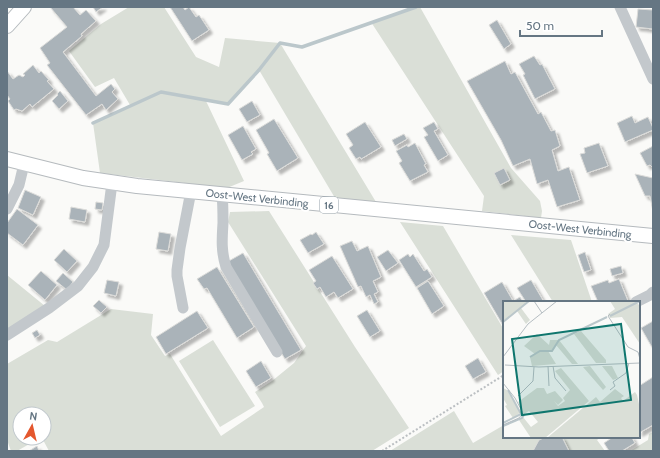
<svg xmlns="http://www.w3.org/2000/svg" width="660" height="458" font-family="Cabin,sans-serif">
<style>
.green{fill:#dadfd7}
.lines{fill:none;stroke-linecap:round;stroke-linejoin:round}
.stream{stroke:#bbc7cb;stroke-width:3.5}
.building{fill:#aab3b9;stroke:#dcdcda;filter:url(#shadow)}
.major-casing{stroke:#b5babe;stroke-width:16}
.path{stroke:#bbbfc2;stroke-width:2;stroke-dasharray:2 2;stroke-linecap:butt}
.minor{stroke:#c3c8cc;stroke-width:11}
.major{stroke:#fff;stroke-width:14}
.labels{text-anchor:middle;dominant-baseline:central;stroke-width:4;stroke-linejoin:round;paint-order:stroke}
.shield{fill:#fff;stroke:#939fa8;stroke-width:1}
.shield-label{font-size:10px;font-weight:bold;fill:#657683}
.street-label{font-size:11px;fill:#657683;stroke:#fff}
.inset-river{fill:none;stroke:#bbc7cb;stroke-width:2}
.inset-road{fill:none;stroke:#b5bdc2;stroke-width:1}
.view{fill:#0f766e;fill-opacity:0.15;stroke:#0f766e;stroke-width:2}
.inset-edge{fill:none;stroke:#657683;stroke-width:2}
</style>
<defs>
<filter id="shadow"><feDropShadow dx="3.5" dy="3.5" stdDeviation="1" flood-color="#0004"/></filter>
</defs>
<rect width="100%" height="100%" fill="#fafaf8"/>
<path class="green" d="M129,7h35l32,50 23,10 6,-29 55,5 96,159 -41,-4 -76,-128 -31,34 -22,-3 38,80 -17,7 -127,-15 -7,-50 37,-18 -16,-27 -19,9 -26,-36 32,-27z
M416,7h4l91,161 29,33 2,10 -1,7 -59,-7 2,-15 -113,-174z
M269,211l86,136 54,81 -37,23h-323l-7,-13h2v-24h-24v24h20l-23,13h-6l-4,-11v-76l41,-24 9,2 54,-33 42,5 -2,21 14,21 5,-2 51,82 43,-29 -2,-4 -7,-11 17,-11 22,-18 12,-17 -78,-124 2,-10z
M400,222l43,4 61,104v41l-6,4z
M511,235l60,5 21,62h-39z
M7,275l38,31 -38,25z
M213,340l42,66 -35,21 -41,-66z
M454,411l19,32 31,-18v12h97l-4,3 8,11h-215z
M653,432v19h-23l18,-11 1,-6z"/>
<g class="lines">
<path class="stream" d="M93,123l68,-31 67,12 31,-34 21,-27 22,4 114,-40"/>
</g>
<path class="building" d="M50,7h23l7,8 6,-5 10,11 -15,13 1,2 -19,16 33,44 15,-12 4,5 -3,3 6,7 -12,11 -4,-6 -16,11 -39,-50 3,-2 -10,-15 27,-21z
M93,7h10l-7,5z
M170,7h13l2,3 4,-3 7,10 3,-2 10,15 -17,11z
M638,9l15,1v19l-17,-2z
M497,20l14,24 -7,5 -15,-24z
M534,56l6,9 2,-1 13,25 -20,10 -12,-24 2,-1 -6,-10z
M505,61l6,13 4,-2 23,42 3,-2 10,19 4,-1 5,16 -8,4 6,21 11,-4 11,33 -23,7 -9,-27 -11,4 -7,-25 -17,7 -12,-26 -34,-59z
M33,65l6,8 2,-2 8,9 -2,1 7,8 -22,18 -2,-3 -8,7 -6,-2 -2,1 -6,-9 2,-2 -3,-4v-24l6,8 6,-4 4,2 2,-2 -2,-1z
M60,91l8,10 -9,8 -7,-8 6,-6 -1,-1z
M252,101l8,14 -13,7 -8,-13z
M632,116l3,7 13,-6 5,11v2l-28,12 -8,-19z
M274,119l24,39 -21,13 -10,-17 2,-1 -13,-23z
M365,122l16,25 -20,12 -1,-2 -4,2 -7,-11 4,-3 -7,-11z
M434,122l4,7 -4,2 14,24 -10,6 -14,-24 4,-2 -5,-7z
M243,126l13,23 -5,3 2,2 -11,6 -14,-25z
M404,134l3,5 -12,7 -3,-6z
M415,143l11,21 -2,1 4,7 -18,9 -11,-18 3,-2 -6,-10 11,-6 1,2z
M599,143l9,23 -21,7 -7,-19 5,-1 -1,-5z
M653,146v21h-1l-2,-2 -3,1 -7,-13z
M504,168l6,12 -10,5 -6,-12z
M635,174l18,4v34l-3,-16h-5z
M25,190l16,7 -8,18 -15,-7z
M96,202l7,1 -1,7 -7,-1z
M71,207l16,3 -2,12 -16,-3z
M17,209l21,16 -15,20 -16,-12v-10z
M159,232l12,2 -3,17 -12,-2z
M316,232l8,12 -16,9 -8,-13 11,-6 1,1z
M352,241l5,10 11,-5 13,31 -8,4 5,11 -4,2 4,8 -4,2 -4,-9 -4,2 -5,-11 -3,1 -18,-41z
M64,249l13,12 -10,11 -13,-12z
M388,250l10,13 -12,8 -9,-14z
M585,252l6,18 -7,2 -6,-17z
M243,253l58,97 -16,9 -58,-97z
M408,254l2,3 3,-3 11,17 3,-2 5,8 -16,10 -17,-27z
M332,256l21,33 -15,9 -4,-6 -8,5 -6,-10 -3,2 -4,-6 3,-2 -7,-11z
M621,266l2,7 -11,3 -2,-7z
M217,267l37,60 -17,11 -30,-50 -3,1 -7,-10z
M41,271l16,14 -12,15 -17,-15z
M63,273l10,9 -6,8 -11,-9z
M619,279l9,22 -30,1 -7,-16 17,-6 1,3z
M107,280l12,2 -3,14 -12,-3z
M531,280l13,22h-18l-9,-14z
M428,281l16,25 -12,8 -15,-26z
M502,282l11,19 7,-4 3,5h-19v25l-20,-34z
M99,300l8,7 -6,6 -8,-7z
M367,310l13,21 -10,6 -13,-21z
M197,311l11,17 -42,26 -10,-17z
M653,321v28l-12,-21z
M37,330l3,5 -5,3 -3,-5z
M478,358l8,14 -13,7 -8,-13z
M261,361l10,17 -15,9 -10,-16z
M653,377v48l-14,8v-47z
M546,437h16l7,14h-36l6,-11z
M613,437h20l-1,1 3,5 -13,8h-13l-5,-8z
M37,446l2,5h-10z"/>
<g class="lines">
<defs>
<path id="major" d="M7,26l17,-19
M7,159l76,19 54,8 516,50"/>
</defs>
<use href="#major" class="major-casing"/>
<path class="path" d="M382,451l122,-76"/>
<path class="minor" d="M620,7l33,72
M222,194c1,10 1,19 1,29 -1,16 -2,28 3,44l51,85
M7,209l12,-24 5,-21
M636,302l14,-7 3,-3
M183,308l-6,-32v-6l3,-22 11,-57
M7,335l42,-27 29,-22 15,-19 11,-22 8,-62"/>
<use href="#major" class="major"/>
</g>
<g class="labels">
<rect class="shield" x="320" y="197" width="18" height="16" rx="3"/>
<g class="shield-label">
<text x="329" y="205">16</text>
</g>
<g class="street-label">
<text transform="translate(257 198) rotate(6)">Oost-West Verbinding</text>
<text transform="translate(580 229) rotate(6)">Oost-West Verbinding</text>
</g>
</g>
<g transform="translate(503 301)">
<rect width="137" height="137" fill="#fafaf8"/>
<path d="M0,0h22l1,2 -5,5 9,12 -4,4 -9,-13 -14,11zM107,0h25l4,4 1,39 -18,-27 -12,1 -2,-4 7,-5zM78,30l25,29v3h-10l-22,-29zM34,33l12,11 1,-5h9l19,24h-6l-16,-19 -4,6h-4l8,13 -24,2 -2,-9 5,-3 -11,-8zM87,65l16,21 -3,3 -20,-23zM99,65h10l6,12 -5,2zM58,67l28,33 -44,37h-14l-12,-18 4,-3 8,10 7,-5 -9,-11 -5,3 -6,-12 19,-14h7l3,6 8,-3 8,9 -5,5 -4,-4 4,5 7,-5 -2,-3 7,-8 -15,-19zM0,87l4,2 14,22 -8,6 -8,-12 2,-1 -4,-7zM112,88l9,7 -3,2 2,3 12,-9 2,3 2,9 1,-3v37h-93l49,-41 4,5z" fill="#dadfd7"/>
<path class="inset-river" d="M107,15l30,-15M0,21l26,-21M27,56l10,-6h12l7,-11 48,-23M0,122l18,-9 -13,-24M0,125l19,-8 2,-3"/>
<path class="inset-road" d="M31,0l8,12M107,13l-2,2 20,31 10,5 2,7M0,56l25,-33 29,-23M2,64l34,2 101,-4M45,65l1,20M50,65l2,12 11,13M0,82l12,15 8,15 -4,5 -16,7M107,89l5,-4 -2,-4 13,-9 3,-10M15,95l15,-15 1,-14"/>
<path class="view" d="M118,23l10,76 -109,15 -10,-76z"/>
<rect width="137" height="137" class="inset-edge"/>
</g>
<rect width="660" height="458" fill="none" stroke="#657683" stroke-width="16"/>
<g transform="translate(32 426) rotate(8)"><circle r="19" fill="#ffffff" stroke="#c1c8cd"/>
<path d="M0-3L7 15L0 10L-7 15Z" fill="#e4572e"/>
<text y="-6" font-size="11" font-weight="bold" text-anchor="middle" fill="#657683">N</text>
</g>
<path d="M520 30v6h82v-6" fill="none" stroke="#657683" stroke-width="2"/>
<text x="526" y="30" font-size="12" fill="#657683" stroke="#ffffff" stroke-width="3" paint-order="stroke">50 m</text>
</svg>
